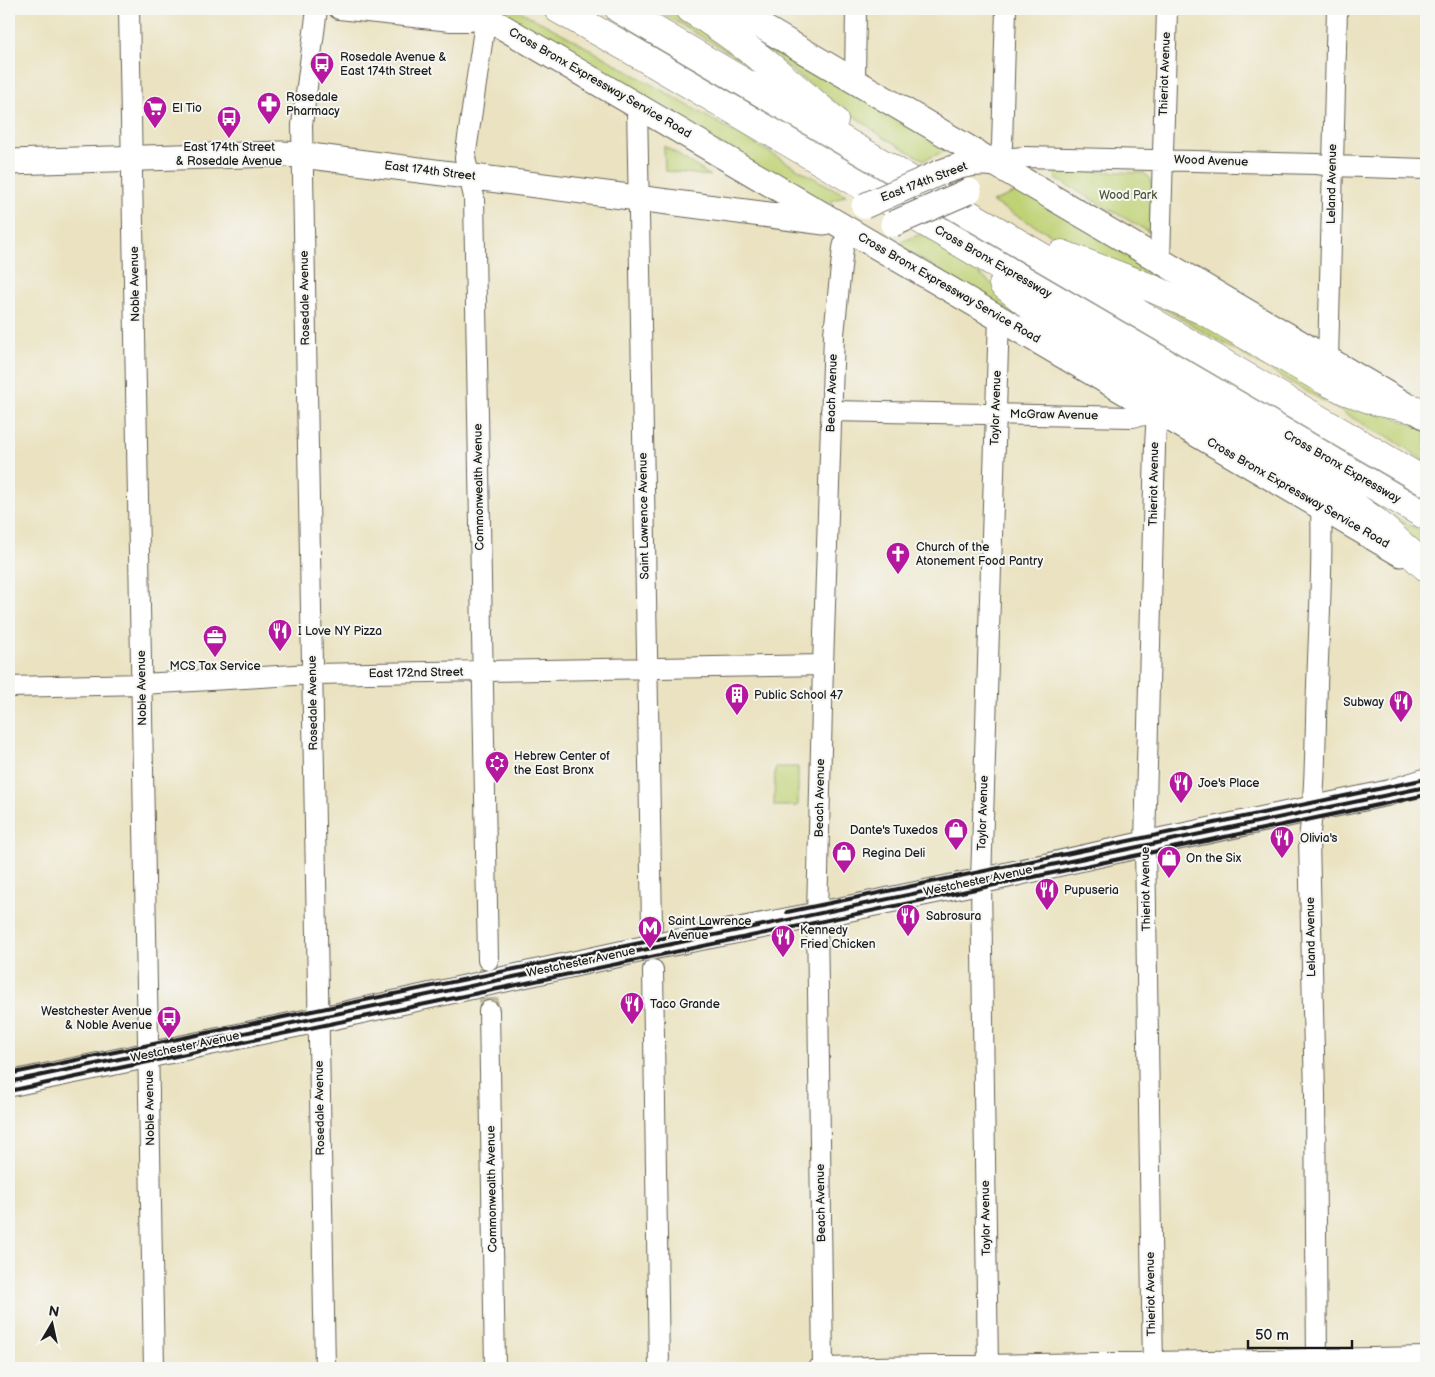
<svg xmlns="http://www.w3.org/2000/svg" width="1435" height="1377" font-family="'Balsamiq Sans',sans-serif">
<style>
.green{fill:#bfd276;stroke:#6e7749}
.lines{fill:none;stroke-linecap:round;stroke-linejoin:round}
.minor-tunnel{stroke:#c1ba9f;stroke-width:20;stroke-dasharray:20 10;stroke-linecap:butt}
.minor-casing{stroke:#646155;stroke-width:22}
.major-casing{stroke:#646155;stroke-width:27}
.highway-casing{stroke:#646155;stroke-width:29}
.minor{stroke:#fff;stroke-width:20}
.major{stroke:#fff;stroke-width:25}
.highway{stroke:#fff;stroke-width:28}
.rail{stroke:#1c1c1c;stroke-width:4}
.major-bridge-casing{stroke:#646155;stroke-width:27;stroke-linecap:butt}
.major-bridge{stroke:#fff;stroke-width:25}
.labels{text-anchor:middle;dominant-baseline:central;stroke-width:4;stroke-linejoin:round;paint-order:stroke}
.poi-label{font-size:12px;fill:#1c1c1c;stroke:#f6f6f2;text-anchor:start}
.street-label{font-size:12px;fill:#1c1c1c;stroke:#f6f6f2}
.park-label{font-size:12px;fill:#4d5337;stroke:#f6f6f2}
</style>
<rect width="100%" height="100%" fill="#f6f6f2"/>
<filter id="ink" filterUnits="userSpaceOnUse"><feTurbulence type="fractalNoise" baseFrequency=".02" numOctaves="2"/><feDisplacementMap in="SourceGraphic" scale="10" xChannelSelector="R" yChannelSelector="G"/><feConvolveMatrix kernelMatrix="1 2 1 2 8 2 1 2 1" color-interpolation-filters="sRGB"/></filter>
<filter id="wash" filterUnits="userSpaceOnUse"><feTurbulence type="fractalNoise" baseFrequency=".0096" numOctaves="4" result="noise"/><feDisplacementMap in="SourceGraphic" scale="20" xChannelSelector="R" yChannelSelector="G"/><feGaussianBlur stdDeviation="1.12" result="paint"/><feColorMatrix in="noise" values="0 0 0 0 0 0 0 0 0 0 0 0 0 0 0 0 0 1.4 0 .05"/><feComposite in="paint" operator="in"/></filter>
<g filter="url(#wash)">
<rect width="100%" height="100%" fill="#eae2c0"/>
<path class="green" d="M488,9h28l51,27 254,146 25,13 -23,10z
M654,9h18l32,18 46,38z
M726,18l224,131 -26,11 -41,-23 -91,-66z
M664,146l47,30 -46,-5z
M1056,170l88,3 7,6v48l-2,5 -93,-53z
M1021,190l200,118 -162,-69 -67,-37z
M921,234c40,25 75,52 111,83l-4,7 -132,-80z
M1133,291l263,127 30,12v32l-40,-27h-4z
M1328,480l98,54v21z
M775,767h23v39h-24z"/>
</g>
<g filter="url(#ink)">
<g class="lines">
<path class="minor-tunnel" d="M488,968l1,43"/>
<defs>
<path id="minor" d="M129,9l25,1359
M317,9l-15,116 1,50 22,1193
M339,9l112,12h19l16,-5 -21,142 9,39 14,763
M855,81l1,-72
M637,105l15,821
M996,164l17,-6 12,-1 292,7 15,2 94,3
M996,164l3,-7 3,-12 4,-136
M1160,260l7,-251
M1328,359l9,-350
M831,411l301,6 13,-2 12,-5 -2,36 -10,398 8,524
M9,687l133,-3 170,-10 511,-9
M653,970l6,398
M489,1011l6,357
M819,1368l607,-11
M823,1368l-6,-453 6,-250 11,-331 9,-86 5,-19
M988,1368l-7,-487 18,-564
M1317,1368l-2,-273 -6,-256c7,-51 6,-102 8,-153 2,-59 6,-120 4,-179"/>
<path id="major" d="M472,9l929,545
M732,9l694,408
M9,162l272,-8 21,1 522,67
M939,173c22,-8 34,-12 57,-9
M9,1084l332,-69 311,-68 165,-32 164,-34 164,-37 243,-51 38,-12"/>
<path id="highway" d="M558,9l68,38 800,469
M619,9l807,473
M690,9c53,32 98,72 144,111
M1062,254l89,34 53,23 120,69 22,11 32,11 36,7
M1003,284l47,38 34,24 179,103 83,51 29,21 51,46"/>
</defs>
<use href="#minor" class="minor-casing"/>
<use href="#major" class="major-casing"/>
<use href="#highway" class="highway-casing"/>
<use href="#minor" class="minor"/>
<use href="#major" class="major"/>
<use href="#highway" class="highway"/>
<path class="rail" d="M787,912l639,-133
M9,1074l703,-146
M9,1082l1417,-295
M9,1091l1417,-296"/>
<defs>
<path id="major-bridge" d="M864,206l75,-33
M893,224l76,-33"/>
</defs>
<use href="#major-bridge" class="major-bridge-casing"/>
<use href="#major-bridge" class="major-bridge"/>
</g>
</g>
<defs>
<symbol id="bus-pin" viewBox="-11 -11 22 30"><path d="M0 17L-7.5 6A9.5 9.5 0 1 1 7.5 6Z" fill="#b5179e" stroke="#f6f6f2"/><path d="M-5-6H5V4H4V6H2V4H-2V6H-4V4H-5ZM-3.5-4V0h7V-4ZM-3.5 1.2v1.5H-2V1.2ZM2 1.2v1.5H3.5V1.2Z" fill="#fff"/></symbol>
<symbol id="pharmacy-pin" viewBox="-11 -11 22 30"><path d="M0 17L-7.5 6A9.5 9.5 0 1 1 7.5 6Z" fill="#b5179e" stroke="#f6f6f2"/><path d="M-2-6h4v4h4v4h-4v4h-4v-4h-4v-4h4Z" fill="#fff"/></symbol>
<symbol id="supermarket-pin" viewBox="-11 -11 22 30"><path d="M0 17L-7.5 6A9.5 9.5 0 1 1 7.5 6Z" fill="#b5179e" stroke="#f6f6f2"/><path d="M-6-5.5h2.5l.6 2H6L4.5 2H-2.5L-4.4-4H-6ZM-1.5 3.2a1.3 1.3 0 1 0 .1 0ZM3 3.2a1.3 1.3 0 1 0 .1 0Z" fill="#fff"/></symbol>
<symbol id="church-pin" viewBox="-11 -11 22 30"><path d="M0 17L-7.5 6A9.5 9.5 0 1 1 7.5 6Z" fill="#b5179e" stroke="#f6f6f2"/><path d="M-1.2-6h2.4v3.5h3.3v2.4h-3.3V6h-2.4V-.1h-3.3v-2.4h3.3Z" fill="#fff"/></symbol>
<symbol id="restaurant-pin" viewBox="-11 -11 22 30"><path d="M0 17L-7.5 6A9.5 9.5 0 1 1 7.5 6Z" fill="#b5179e" stroke="#f6f6f2"/><path d="M-5-6h1v4h1v-4h1v4h1v-4h1v5L-1.5 .5V6h-2V.5L-5-1ZM5-6V6H3V1.5H1.5Q1.5-4 5-6Z" fill="#fff"/></symbol>
<symbol id="office-pin" viewBox="-11 -11 22 30"><path d="M0 17L-7.5 6A9.5 9.5 0 1 1 7.5 6Z" fill="#b5179e" stroke="#f6f6f2"/><path d="M-6-3h4V-5.5h4V-3h4V5H-6ZM-1-4.5V-3h2v-1.5ZM-6 0V1H6V0Z" fill="#fff"/></symbol>
<symbol id="building-pin" viewBox="-11 -11 22 30"><path d="M0 17L-7.5 6A9.5 9.5 0 1 1 7.5 6Z" fill="#b5179e" stroke="#f6f6f2"/><path d="M-4-6H4V6H1V3H-1V6H-4ZM-2.5-4.3h1.7v1.8h-1.7ZM.8-4.3h1.7v1.8H.8ZM-2.5-1h1.7V.8h-1.7ZM.8-1h1.7V.8H.8Z" fill="#fff"/></symbol>
<symbol id="synagogue-pin" viewBox="-11 -11 22 30"><path d="M0 17L-7.5 6A9.5 9.5 0 1 1 7.5 6Z" fill="#b5179e" stroke="#f6f6f2"/><path d="M0-6.5L5.6 3.2H-5.6ZM0 6.5L5.6-3.2H-5.6Z" fill="#fff"/></symbol>
<symbol id="shop-pin" viewBox="-11 -11 22 30"><path d="M0 17L-7.5 6A9.5 9.5 0 1 1 7.5 6Z" fill="#b5179e" stroke="#f6f6f2"/><path d="M-5-2.5h2.3a2.7 3.5 0 0 1 5.4 0H5L5.5 6h-11ZM-1.5-2.5h3a1.5 2.3 0 0 0-3 0Z" fill="#fff"/></symbol>
<symbol id="metro-pin" viewBox="-11 -11 22 30"><path d="M0 17L-7.5 6A9.5 9.5 0 1 1 7.5 6Z" fill="#b5179e" stroke="#f6f6f2"/><path d="M-5.5 5V-5H-3L0 0L3-5H5.5V5H3V-.5L0 4L-3-.5V5Z" fill="#fff"/></symbol>
</defs>
<g fill-rule="evenodd">
<use href="#bus-pin" x="308" y="50" width="28" height="38"/>
<use href="#pharmacy-pin" x="255" y="90" width="28" height="38"/>
<use href="#supermarket-pin" x="141" y="94" width="28" height="38"/>
<use href="#bus-pin" x="215" y="104" width="28" height="38"/>
<use href="#church-pin" x="884" y="540" width="28" height="38"/>
<use href="#restaurant-pin" x="266" y="617" width="28" height="38"/>
<use href="#office-pin" x="201" y="623" width="28" height="38"/>
<use href="#building-pin" x="723" y="681" width="28" height="38"/>
<use href="#restaurant-pin" x="1387" y="688" width="28" height="38"/>
<use href="#synagogue-pin" x="483" y="749" width="28" height="38"/>
<use href="#restaurant-pin" x="1167" y="769" width="28" height="38"/>
<use href="#shop-pin" x="942" y="816" width="28" height="38"/>
<use href="#restaurant-pin" x="1268" y="824" width="28" height="38"/>
<use href="#shop-pin" x="830" y="839" width="28" height="38"/>
<use href="#shop-pin" x="1155" y="844" width="28" height="38"/>
<use href="#restaurant-pin" x="1033" y="876" width="28" height="38"/>
<use href="#restaurant-pin" x="894" y="902" width="28" height="38"/>
<use href="#metro-pin" x="636" y="914" width="28" height="38"/>
<use href="#restaurant-pin" x="769" y="923" width="28" height="38"/>
<use href="#restaurant-pin" x="618" y="990" width="28" height="38"/>
<use href="#bus-pin" x="155" y="1004" width="28" height="38"/>
</g>
<g class="labels">
<g class="poi-label">
<text x="340" y="57">Rosedale Avenue &amp;<tspan x="340" dy="14">East 174th Street</tspan></text>
<text x="286" y="97">Rosedale<tspan x="286" dy="14">Pharmacy</tspan></text>
<text x="172" y="108">El Tio</text>
<text x="229" y="147" text-anchor="middle">East 174th Street<tspan x="229" dy="14">&amp; Rosedale Avenue</tspan></text>
<text x="916" y="547">Church of the<tspan x="916" dy="14">Atonement Food Pantry</tspan></text>
<text x="298" y="631">I Love NY Pizza</text>
<text x="215" y="666" text-anchor="middle">MCS Tax Service</text>
<text x="754" y="695">Public School 47</text>
<text x="1384" y="702" text-anchor="end">Subway</text>
<text x="514" y="756">Hebrew Center of<tspan x="514" dy="14">the East Bronx</tspan></text>
<text x="1198" y="783">Joe's Place</text>
<text x="938" y="830" text-anchor="end">Dante's Tuxedos</text>
<text x="1300" y="838">Olivia's</text>
<text x="862" y="853">Regina Deli</text>
<text x="1186" y="858">On the Six</text>
<text x="1064" y="890">Pupuseria</text>
<text x="926" y="916">Sabrosura</text>
<text x="668" y="921">Saint Lawrence<tspan x="668" dy="14">Avenue</tspan></text>
<text x="800" y="930">Kennedy<tspan x="800" dy="14">Fried Chicken</tspan></text>
<text x="650" y="1004">Taco Grande</text>
<text x="152" y="1011" text-anchor="end">Westchester Avenue<tspan x="152" dy="14">&amp; Noble Avenue</tspan></text>
</g>
<g class="street-label">
<text transform="translate(1165 74) rotate(-88)">Thieriot Avenue</text>
<text transform="translate(600 83) rotate(30)">Cross Bronx Expressway Service Road</text>
<text transform="translate(1211 161) rotate(2)">Wood Avenue</text>
<text transform="translate(430 171) rotate(7)">East 174th Street</text>
<text transform="translate(924 182) rotate(-21)">East 174th Street</text>
<text transform="translate(1332 184) rotate(-89)">Leland Avenue</text>
<text transform="translate(993 262) rotate(30)">Cross Bronx Expressway</text>
<text transform="translate(135 284) rotate(-91)">Noble Avenue</text>
<text transform="translate(949 288) rotate(30)">Cross Bronx Expressway Service Road</text>
<text transform="translate(305 298) rotate(-91)">Rosedale Avenue</text>
<text transform="translate(832 393) rotate(-88)">Beach Avenue</text>
<text transform="translate(996 408) rotate(-88)">Taylor Avenue</text>
<text transform="translate(1054 415) rotate(1)">McGraw Avenue</text>
<text transform="translate(1342 467) rotate(30)">Cross Bronx Expressway</text>
<text transform="translate(1154 484) rotate(-89)">Thieriot Avenue</text>
<text transform="translate(479 487) rotate(-91)">Commonwealth Avenue</text>
<text transform="translate(1298 493) rotate(30)">Cross Bronx Expressway Service Road</text>
<text transform="translate(644 516) rotate(-91)">Saint Lawrence Avenue</text>
<text transform="translate(416 673) rotate(-1)">East 172nd Street</text>
<text transform="translate(142 688) rotate(-91)">Noble Avenue</text>
<text transform="translate(313 703) rotate(-91)">Rosedale Avenue</text>
<text transform="translate(820 798) rotate(-89)">Beach Avenue</text>
<text transform="translate(983 813) rotate(-88)">Taylor Avenue</text>
<text transform="translate(978 881) rotate(-12)">Westchester Avenue</text>
<text transform="translate(1146 889) rotate(-91)">Thieriot Avenue</text>
<text transform="translate(1311 937) rotate(-91)">Leland Avenue</text>
<text transform="translate(581 962) rotate(-12)">Westchester Avenue</text>
<text transform="translate(185 1047) rotate(-12)">Westchester Avenue</text>
<text transform="translate(150 1108) rotate(-91)">Noble Avenue</text>
<text transform="translate(320 1108) rotate(-91)">Rosedale Avenue</text>
<text transform="translate(492 1189) rotate(-91)">Commonwealth Avenue</text>
<text transform="translate(821 1203) rotate(-91)">Beach Avenue</text>
<text transform="translate(986 1218) rotate(-91)">Taylor Avenue</text>
<text transform="translate(1151 1294) rotate(-91)">Thieriot Avenue</text>
</g>
<g class="park-label">
<text x="1128" y="195">Wood Park</text>
</g>
</g>
<rect width="1435" height="1377" fill="none" stroke="#f6f6f2" stroke-width="30"/>
<g transform="translate(52 1324) rotate(9)" stroke="#f6f6f2" stroke-width="4" paint-order="stroke">
<path d="M0-4L9 19L0 12L-9 19Z" fill="#1c1c1c"/>
<text y="-8" font-size="14" font-weight="bold" text-anchor="middle" fill="#1c1c1c">N</text>
</g>
<path d="M1248 1340v8h104v-8" fill="none" stroke="#1c1c1c" stroke-width="2.5"/>
<text x="1255" y="1340" font-size="15" fill="#1c1c1c" stroke="#f6f6f2" stroke-width="4" paint-order="stroke">50 m</text>
</svg>
